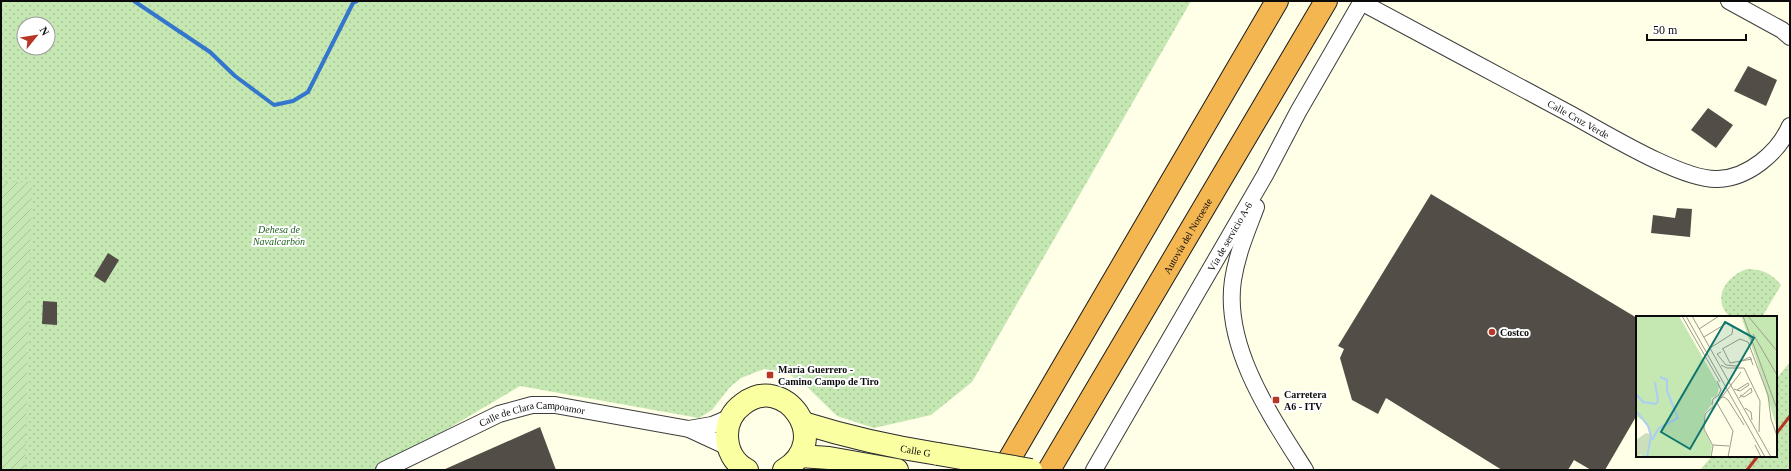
<svg xmlns="http://www.w3.org/2000/svg" width="1791" height="471" font-family="Georgia,serif">
<style>
.park{fill:url(#park-dots);fill-rule:evenodd}
.garden{fill:url(#garden-furrows)}
.lines{fill:none;stroke-linecap:round;stroke-linejoin:round}
.stream{stroke:#3476cc;stroke-width:4}
.building{fill:#524d46}
.street-casing{stroke:#3d3d3d;stroke-width:18}
.secondary-casing{stroke:#2c2c2c;stroke-width:24}
.highway-casing{stroke:#1b1b1b;stroke-width:24}
.street{stroke:#fff;stroke-width:16}
.secondary{stroke:#faffa2;stroke-width:22}
.highway{stroke:#f4b650;stroke-width:22}
.rail{stroke:#b73624;stroke-width:3}
.secondary-bridge-casing{stroke:#2c2c2c;stroke-width:24;stroke-linecap:butt}
.secondary-bridge{stroke:#faffa2;stroke-width:22}
.poi-dot{fill:#b73624;stroke:#fff;stroke-width:1.5}
.labels{text-anchor:middle;dominant-baseline:central;stroke-width:4;stroke-linejoin:round;paint-order:stroke}
.street-label{font-size:10px;fill:#0a0a0a;stroke:#fff}
.park-label{font-size:10px;font-style:italic;fill:#1f5f1c;stroke:#fff}
.poi-label{font-size:10px;font-weight:bold;fill:#0a0a0a;stroke:#fff;text-anchor:start}
.inset-river{fill:none;stroke:#accef5;stroke-width:2}
.inset-road{fill:none;stroke:#9d9c8e;stroke-width:1}
.view{fill:#0f766e;fill-opacity:0.15;stroke:#0f766e;stroke-width:2}
.inset-edge{fill:none;stroke:#0a0a0a;stroke-width:2}
</style>
<defs>
<pattern id="park-dots" width="8" height="8" patternUnits="userSpaceOnUse"><rect width="8" height="8" fill="#c5e7b2"/><path d="M2 2h.1M6 6h.1" fill="none" stroke="#a8c598" stroke-width="1.8" stroke-linecap="round"/></pattern>
<pattern id="garden-furrows" width="10" height="10" patternUnits="userSpaceOnUse"><rect width="10" height="10" fill="#c5e7b2"/><path d="M-1 1l2-2M0 10L10 0M9 11l2-2" fill="none" stroke="#a8c598"/></pattern>
</defs>
<rect width="100%" height="100%" fill="#fffee6"/>
<path class="park" d="M1,1h1190l-219,381 -41,33 -57,13 -37,-12 -35,-34 -17,-10 -21,-3 -23,9 -11,9 -18,23 -13,8 -179,-32 -142,84h-377zM24,24h24v24h-24z
M1747,269c16,0 25,5 34,16l-19,32h-32c-19,-18 -4,-41 17,-48z
M1790,362v108h-90l12,-14h64v-77z"/>
<path class="garden" d="M1,182h31l-7,288h-24z"/>
<g class="lines">
<path class="stream" d="M134,1l76,51 25,24 39,29 19,-4 15,-9 45,-89 4,-2"/>
</g>
<path class="building" d="M1748,66l29,14 -11,26 -32,-15z
M1708,108l25,17 -17,23 -25,-18z
M1431,194l206,124v97l-32,55h-14l-17,-10 -6,10h-66l-116,-72 -8,16 -26,-14 -12,-42 4,-9 -6,-3z
M1677,208l15,1 -2,28 -39,-4 2,-18 22,3z
M108,253l11,7 -14,23 -11,-7z
M43,301l14,1v23l-15,-1z
M540,427l16,43h-113z"/>
<g class="lines">
<defs>
<g id="street">
<path d="M1729,1l53,29 8,7"/>
<path id="s1" d="M1361,2c70,38 141,75 211,113 33,18 111,66 146,64 30,-1 60,-26 72,-53"/>
<path d="M1256,207c-9,24 -19,47 -23,73 -10,67 38,136 72,190"/>
<path d="M689,429l23,-4 19,-8"/>
<path id="s2" d="M384,470l115,-56 33,-9h23l134,24 39,18"/>
<path id="s3" d="M1094,470l171,-295 33,-63 64,-111"/>
</g>
<g id="secondary">
<path id="s4" d="M803,423c45,14 89,24 135,31"/>
<path d="M800,456l29,2 68,12"/>
<path d="M747,470c-13,-7 -20,-20 -20,-35 0,-13 5,-23 16,-31 41,-32 91,36 41,66"/>
</g>
<g id="highway">
<path d="M1003,470l274,-469"/>
<path id="s5" d="M1049,470l277,-469"/>
</g>
</defs>
<use href="#street" class="street-casing"/>
<use href="#secondary" class="secondary-casing"/>
<use href="#highway" class="highway-casing"/>
<use href="#street" class="street"/>
<use href="#secondary" class="secondary"/>
<use href="#highway" class="highway"/>
<path class="rail" d="M1776,434l14,-18
M1747,470l11,-14"/>
<defs>
<path id="secondary-bridge" d="M938,454l93,16"/>
</defs>
<use href="#secondary-bridge" class="secondary-bridge-casing"/>
<use href="#secondary-bridge" class="secondary-bridge"/>
</g>
<g class="poi-dot">
<circle cx="1492" cy="332" r="4"/>
<rect x="766" y="371" width="8" height="8" rx="2"/>
<rect x="1272" y="396" width="8" height="8" rx="2"/>
</g>
<g class="labels">
<g class="street-label">
<text stroke="none"><textPath href="#s1" startOffset="247">Calle Cruz Verde</textPath></text>
<text stroke="none"><textPath href="#s5" startOffset="272">Autovía del Noroeste</textPath></text>
<text stroke="none"><textPath href="#s3" startOffset="270">Vía de servicio A-6</textPath></text>
<text stroke="none"><textPath href="#s2" startOffset="161">Calle de Clara Campoamor</textPath></text>
<text stroke="none"><textPath href="#s4" startOffset="116">Calle G</textPath></text>
</g>
<g class="park-label">
<text x="279" y="229">Dehesa de<tspan x="279" dy="12">Navalcarbón</tspan></text>
</g>
<g class="poi-label">
<text x="1500" y="332">Costco</text>
<text x="778" y="369">María Guerrero -<tspan x="778" dy="12">Camino Campo de Tiro</tspan></text>
<text x="1284" y="394">Carretera<tspan x="1284" dy="12">A6 - ITV</tspan></text>
</g>
</g>
<g transform="translate(1636 316)">
<rect width="141" height="141" fill="#fffee6"/>
<path d="M10,117l4,1v5l-5,14 -9,4v-17z" fill="#ccdeba"/>
<path d="M0,0h43l40,70 -2,10 -6,2 1,6 -8,10v16l8,16 -2,11h-71l6,-5 5,-14 -1,-9 -5,-8 -8,-5zM105,0h36v112l-21,-69z" fill="#c5e7b2"/>
<path d="M37,121l19,11v1l-7,4 -7,-4 -8,-5z" fill="#c5e7b2"/>
<path class="inset-river" d="M0,78l7,8 13,2 2,-3 -3,-19M1,96l11,14 3,10 -4,21M16,124l7,-12 19,-10 -11,-27v-11l-7,-3"/>
<path class="inset-road" d="M46,0l38,66M50,0l79,141M56,0l79,141M107,0l34,93M112,0l29,35M63,13l20,-13M117,18l24,41M68,21l23,-14 6,4 -1,7 -22,14M86,33l18,-10 8,3 20,53 3,24 6,17M87,33l7,14 22,-4M85,36l-4,2 9,11 10,1 4,-2 -1,-2M105,45l9,-4 3,8M85,49l6,3h17l16,33 -1,31M81,65l4,9 -3,6M98,73l6,2 9,-6M101,74l11,-7 1,2M104,79l4,2 8,-5 -1,-4M83,82l5,-1 4,3 16,25M103,82l12,-10M81,87l16,28 -5,26M76,89l1,-6 6,-4M109,92l6,4 1,8M77,129l16,1M119,129l6,12M75,141l2,-11 -9,-17 1,-15 13,-12 23,-30"/>
<path class="view" d="M89,6l29,16 -64,111 -29,-17z"/>
<rect width="141" height="141" class="inset-edge"/>
</g>
<rect width="1791" height="471" fill="none" stroke="#0a0a0a" stroke-width="4"/>
<g transform="translate(36 36) rotate(60)"><circle r="19" fill="#ffffff" stroke="#9d9d9d"/>
<path d="M0-3L7 15L0 10L-7 15Z" fill="#b73624"/>
<text y="-6" font-size="11" font-weight="bold" text-anchor="middle" fill="#0a0a0a">N</text>
</g>
<path d="M1647 34v6h99v-6" fill="none" stroke="#0a0a0a" stroke-width="2"/>
<text x="1653" y="34" font-size="12" fill="#0a0a0a" stroke="#ffffff" stroke-width="3" paint-order="stroke">50 m</text>
</svg>
